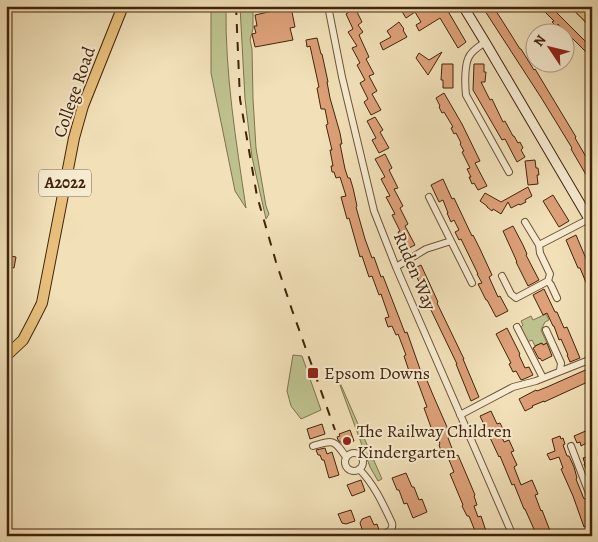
<svg xmlns="http://www.w3.org/2000/svg" width="598" height="542" font-family="Alegreya,serif">
<style>
.green{fill:#bdc18d;stroke:#80724c}
.building{fill:#dda078;stroke:#42240b}
.lines{fill:none;stroke-linecap:round;stroke-linejoin:round}
.street-casing{stroke:#6e5336;stroke-width:8}
.secondary-casing{stroke:#42240b;stroke-width:11}
.primary-casing{stroke:#42240b;stroke-width:12}
.highway-casing{stroke:#42240b;stroke-width:13}
.street{stroke:#f6ebd1;stroke-width:6}
.secondary{stroke:#f6ebd1;stroke-width:9}
.primary{stroke:#e8c07c;stroke-width:10}
.highway{stroke:#e8c07c;stroke-width:11}
.rail{stroke:#42240b;stroke-width:2;stroke-dasharray:9 9;stroke-linecap:butt}
.poi-dot{fill:#8f2418;stroke:#f6ebd1;stroke-width:2}
.labels{text-anchor:middle;dominant-baseline:central;stroke-width:4;stroke-linejoin:round;paint-order:stroke}
.shield{fill:#f6ebd1;stroke:#786046;stroke-width:1}
.shield-label{font-size:16px;font-weight:bold;fill:#42240b}
.street-label{font-size:18px;fill:#42240b;stroke:#f6ebd1}
.poi-label{font-size:18px;fill:#42240b;stroke:#f6ebd1;text-anchor:start}
</style>
<rect width="100%" height="100%" fill="#f1e0b8"/>
<filter id="stains"><feTurbulence type="fractalNoise" baseFrequency=".004" numOctaves="4"/><feColorMatrix values="0 0 0 0 .2 0 0 0 0 .09 0 0 0 0 .02 0 0 0 .5 -.17"/></filter>
<radialGradient id="worn" r=".72"><stop offset=".6" stop-color="#630" stop-opacity="0"/><stop offset="1" stop-color="#630" stop-opacity=".3"/></radialGradient>
<path class="green" d="M211,6h15c-1,68 10,135 20,202l-11,-17 -24,-118z
M240,6h13v23l-3,11 2,9 1,50 3,49 10,58 3,8 -3,5 -14,-62 -7,-58z
M546,314l3,6 -4,2 -4,8 6,13 -4,2 -2,-2 -6,3 -3,-6 -5,2 -7,-14 3,-3 -2,-4 10,-5 2,4z
M293,355l9,1 19,54 -20,9 -10,-13 -4,-15z
M334,369l48,110 -4,2 -8,-14z"/>
<path class="building" d="M346,6h8l8,16 -4,3 5,7 -4,3 10,22 -3,2 8,15 -5,2 8,15 -5,3 9,16 -10,5 -7,-13 4,-3 -8,-16 5,-3 -8,-15 3,-2 -8,-15 5,-2 -9,-14 5,-3 -7,-15 3,-2z
M407,6h38l21,36 -8,6 -18,-30 -21,13 -3,-6 5,-3 -6,-10 -9,6 -5,-8z
M491,6h3l3,5h-1l14,22 10,16h1l13,21 1,-1 41,68 -1,1 17,29v18l-21,-36 1,-1 -30,-49 -57,-88z
M539,6h11l38,38 -1,1 5,4v9l-34,-34 -2,2 -4,-4 2,-1z
M291,7l4,20 -5,1 3,12 -38,7 -3,-13 4,-1 -2,-7h3l-2,-11z
M399,22l5,7 -1,1 4,7 -24,13 -3,-7 11,-6 -4,-6z
M317,38l4,16h1l6,28h-1l3,16 10,35 2,11h-2l5,25 3,9h2l3,10 4,18 -1,1 9,32 7,19 2,-1 7,20 2,-1 22,57 2,-1 14,40 2,-1 10,24 14,32 4,10 -3,1 7,18 3,-1 12,28 5,12 -1,1 3,9 -3,1 4,11 3,-1 5,15 3,-1 2,6h-17l2,-1 -1,-4 -6,-15h-2l-5,-10 1,-1 -13,-31 4,-2 -7,-17 -4,1 -4,-11 1,-1 -6,-15 -2,1 -8,-22 3,-1 -13,-35 -4,2 -6,-18 2,-1 -8,-21 -2,1 -4,-9 -4,1 -3,-9 4,-1 -8,-23 -2,1 -7,-19 -3,1 -7,-21 -2,1 -11,-39 -2,1 -6,-22 5,-1 -6,-19 -4,1 -2,-6h-2l-1,-6h2l-3,-16h2l-6,-25 2,-1 -3,-15h-4l-4,-21 2,-1 -9,-41 -3,1 -1,-7z
M442,52l-14,23 -12,-17 3,-5 10,7z
M442,64h11v24h-10v-8h-2z
M474,64h10v8h2l-1,10h-4l9,18 2,-1 11,23 2,-1 8,15h1l4,7 2,-1 3,6 -2,2 4,7 -8,5 -12,-23 -3,1 -29,-50z
M444,93l18,31 18,37 -5,2 12,23 -9,4 -4,-7 -2,1 -3,-7h2l-4,-8 3,-1 -8,-16 2,-1 -4,-7 1,-1 -5,-10 -2,1 -3,-6 2,-1 -9,-15 -2,1 -3,-6 1,-1 -4,-8z
M375,117l8,13 -3,2 9,16 -10,5 -7,-13 4,-2 -9,-17z
M385,154l7,14 -3,2 9,18 -4,1 9,17 -3,2 8,16 -3,2 10,19 -8,4 -9,-17 2,-1 -8,-16 3,-1 -9,-17 4,-1 -9,-17 4,-2 -10,-18z
M535,160l1,8h2l1,7h-2l1,9 -10,1 -3,-24z
M443,179l9,20 2,-1 18,38 1,-1 7,14 12,26 -3,2 9,20 2,-1 8,15 -12,6 -9,-17h-1l-8,-16 4,-1 -5,-9h1l-17,-35 -2,1 -4,-8 4,-2 -5,-10 -3,2 -4,-9h1l-5,-13 -4,2 -8,-17z
M528,187l4,9 -7,4 1,2 -6,3 -1,-1 -8,4 -3,-6 -7,12 -8,-5 -1,2 -5,-4v-1l-7,-5 5,-8 16,9z
M553,195l16,26 -10,6 -16,-26z
M513,226l10,19 4,9 -1,1 13,25 -11,6 -12,-24h1l-4,-9 -10,-22z
M576,235l14,33 2,-1v30l-12,-29h-2l-12,-28z
M6,255l10,2 -2,11 -8,-2z
M421,265l17,37 -1,1 27,56h-1l16,38 -8,4 -15,-37h1l-27,-56 1,-1 -18,-38z
M544,289l11,23h2l7,16 3,-1 13,31 -10,4 -3,-7h1l-7,-16 -2,1 -5,-14h-1l-6,-13 -4,2 -10,-20z
M507,328l13,26 -1,1 6,13 4,-1 4,8 -9,4 -3,1 -5,-9 -3,1 -4,-8 2,-1 -15,-29z
M542,343l1,2 4,-2 5,13 -10,5 -2,-3 -1,1 -6,-11 2,-1v-1z
M590,368l2,4v8l-48,22v-1l-12,5 1,1 -8,4 -6,-12 17,-9 1,1 10,-4z
M491,411l6,13 3,-1 4,8 -4,2 4,9 5,-2 5,11 -3,1 6,13 -3,2 7,18 11,-5 6,14 -3,1 6,16 1,-1 10,26h-15l-12,-27h-1l-10,-25 -2,1 -12,-29 -1,1 -19,-41z
M322,424l3,10 -15,5 -3,-10z
M350,430l4,11 -11,3 -5,-4 -1,-3 3,-1 -1,-2z
M588,430l4,10 -11,6 -1,-4 -3,1 -3,-7z
M560,436l1,3 2,-1 2,6 -2,1 4,11h2l5,11 3,11 -1,1 8,20 2,-1 3,7 3,1 -3,1 1,3h-2l4,9v5l-8,3 -11,-31 -12,-27 2,-1 -4,-11 -9,3 -3,-6 8,-3 -3,-12z
M325,448l2,6 5,-2 7,23 -10,3 -5,-18h-2l-2,-5h-2l-2,-5z
M592,455v25h-1l-4,-11h-1l-2,-5h1l-2,-6z
M406,473l6,14h2l5,13 3,-1 5,13 -14,6 -6,-15 -3,1 -5,-14h-2l-5,-12z
M361,480l4,11 -13,5 -5,-11z
M351,510l4,11 -9,3 -4,-1 -4,-9z
M370,516l4,9 3,-1 2,6 -15,5 -4,-12 2,-4z"/>
<g class="lines">
<defs>
<path id="street" d="M328,6l14,71 32,134 22,56 117,269
M485,42c-5,4 -11,7 -15,13 -6,8 -5,31 -4,40l43,77
M429,197l43,86
M525,222l14,23 1,8 10,21 -2,7 3,4 6,13
M539,245l50,-26
M396,267l30,-18 25,-8
M502,276l9,18 5,4 32,-17
M517,327l26,51
M546,330l15,33 -1,7
M460,415l53,-28 23,-6 53,-21
M313,446c20,-6 21,-7 33,11
M571,446l21,55
M345 462a9 9 0 1 1 18 0a9 9 0 1 1-18 0Z
M359,469c15,15 24,35 33,54 2,8 -6,10 -12,13
M585,536l7,-3"/>
<path id="secondary" d="M463,6l22,36 107,182"/>
<path id="primary" d="M6,356l17,-16 10,-19 9,-18 32,-165 9,-32 40,-100"/>
<path id="highway" d="M578,6l14,14"/>
</defs>
<use href="#street" class="street-casing"/>
<use href="#secondary" class="secondary-casing"/>
<use href="#primary" class="primary-casing"/>
<use href="#highway" class="highway-casing"/>
<use href="#street" class="street"/>
<use href="#secondary" class="secondary"/>
<use href="#primary" class="primary"/>
<use href="#highway" class="highway"/>
<path class="rail" d="M236,6l4,93 17,97 19,66 16,48 43,120"/>
</g>
<g class="poi-dot">
<rect x="307" y="367" width="12" height="12" rx="2.5"/>
<circle cx="347" cy="441" r="5"/>
</g>
<g class="labels">
<rect class="shield" x="39" y="169.5" width="52" height="27" rx="4"/>
<g class="shield-label">
<text x="65" y="183">A2022</text>
</g>
<g class="street-label">
<text transform="translate(74 92) rotate(-71)">College Road</text>
<text transform="translate(415 271) rotate(67)">Ruden Way</text>
</g>
<g class="poi-label">
<text x="324" y="373">Epsom Downs</text>
<text x="357" y="431">The Railway Children<tspan x="357" dy="21">Kindergarten</tspan></text>
</g>
</g>
<rect width="598" height="542" fill="none" stroke="#f1e0b8" stroke-width="25"/>
<rect x="8" y="8" width="583" height="527" fill="none" stroke="#42240b" stroke-width="2.5"/>
<rect x="12" y="12" width="573" height="517" fill="none" stroke="#42240b"/>
<g transform="translate(550 48) rotate(305)"><circle r="24" fill="#f6ebd1" stroke="#ae9b82"/>
<path d="M0-4L9 19L0 12L-9 19Z" fill="#8f2418"/>
<text y="-8" font-size="14" font-weight="bold" text-anchor="middle" fill="#42240b">N</text>
</g>
<rect width="100%" height="100%" filter="url(#stains)"/>
<rect width="100%" height="100%" fill="url(#worn)"/>
</svg>
